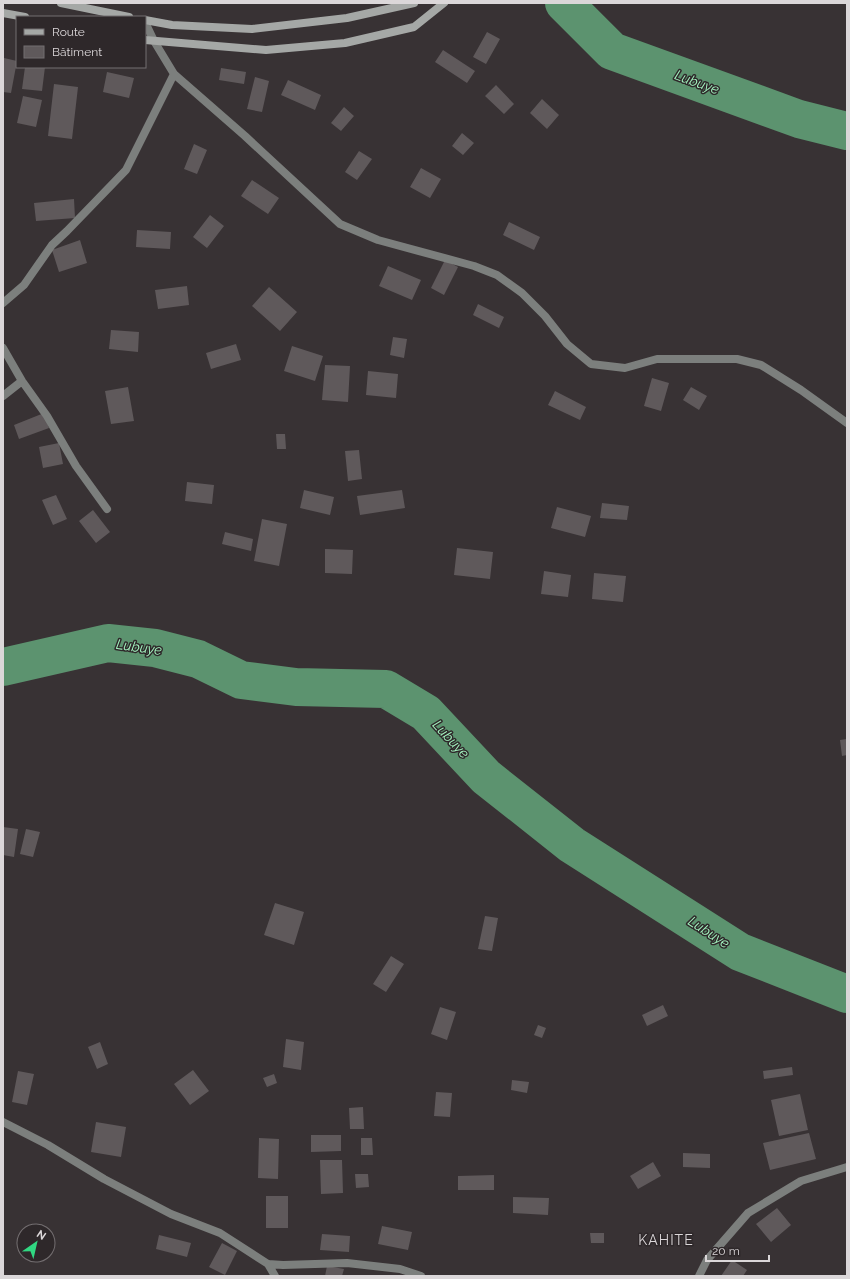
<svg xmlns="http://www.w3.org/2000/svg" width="850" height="1279" font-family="Raleway,sans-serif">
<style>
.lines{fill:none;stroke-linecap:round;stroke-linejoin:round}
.river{stroke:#5c936f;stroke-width:38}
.building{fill:#5f595b}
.street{stroke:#7c7f7d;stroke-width:8}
.secondary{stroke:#a5a8a6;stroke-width:8}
.labels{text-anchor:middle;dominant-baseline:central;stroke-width:3;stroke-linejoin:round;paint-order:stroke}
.water-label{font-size:14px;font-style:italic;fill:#a6f9c3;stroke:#2e282a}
.neighbourhood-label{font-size:14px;letter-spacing:1px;fill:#dbd7d9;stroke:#2e282a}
</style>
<rect width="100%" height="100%" fill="#383234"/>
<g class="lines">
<path class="river" d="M564,3l48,48 187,68 48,12
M3,667l105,-24 47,5 43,11 43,21 55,7 90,2 40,24 60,64 86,68 168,107 107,42"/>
</g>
<path class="building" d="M487,32l13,7 -14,25 -13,-7z
M443,50l32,21 -8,12 -32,-21z
M4,58l13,3 -6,32 -8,-1z
M25,67h20l-3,24 -20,-2z
M221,68l25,4 -2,12 -25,-4z
M107,72l27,6 -5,20 -26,-6z
M255,77l14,4 -7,31 -15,-3z
M288,80l33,15 -6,15 -34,-15z
M54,84l24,3 -6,52 -24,-3z
M496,85l18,19 -10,10 -19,-18z
M23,96l19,4 -6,27 -19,-4z
M542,99l17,16 -12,14 -17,-16z
M344,107l10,9 -13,15 -10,-8z
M462,133l12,10 -11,12 -11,-9z
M194,144l13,6 -10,24 -13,-5z
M359,151l13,8 -15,21 -12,-8z
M421,168l20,11 -11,19 -20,-11z
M252,180l27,18 -11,16 -27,-18z
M74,199l1,19 -39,3 -2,-18z
M210,215l14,11 -17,22 -14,-11z
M509,222l31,15 -6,13 -31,-15z
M137,230l34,2 -1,17 -34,-2z
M80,240l7,23 -28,9 -7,-22z
M445,260l13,7 -14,28 -13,-7z
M388,266l33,14 -9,20 -33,-14z
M187,286l2,19 -31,4 -3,-19z
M269,287l28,25 -17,19 -28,-25z
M478,304l26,13 -5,11 -26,-13z
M111,330l28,2 -1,20 -29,-3z
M393,337l14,2 -3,19 -14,-3z
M236,344l5,16 -30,9 -5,-16z
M292,346l31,10 -8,25 -31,-10z
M325,365l25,1 -2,36 -26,-2z
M368,371l30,3 -2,24 -30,-3z
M652,378l17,5 -8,28 -17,-5z
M128,387l6,34 -23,3 -6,-33z
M691,387l16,9 -8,14 -16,-10z
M555,391l31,16 -6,13 -32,-15z
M44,413l5,15 -30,11 -5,-14z
M276,434h9l1,15h-9z
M59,443l4,21 -20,4 -4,-21z
M359,450l3,29 -14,2 -3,-30z
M187,482l27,3 -2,19 -27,-3z
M304,490l30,7 -4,18 -30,-7z
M402,490l3,18 -45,7 -3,-19z
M56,495l11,24 -14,6 -11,-25z
M602,503l27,3 -2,14 -27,-2z
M557,507l34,9 -6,21 -34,-9z
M93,510l17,22 -14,11 -17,-22z
M262,519l25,5 -8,42 -25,-5z
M225,532l28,7 -2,12 -29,-7z
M457,548l36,4 -3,27 -36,-4z
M325,549l28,1 -1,24 -27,-1z
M544,571l27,4 -3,22 -27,-3z
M594,573l32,3 -3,26 -31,-3z
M847,739v16l-5,1 -2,-16z
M3,827l15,2 -4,28 -11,-2z
M26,829l14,3 -7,25 -13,-3z
M275,903l29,9 -10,33 -30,-10z
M485,916l13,2 -6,33 -14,-2z
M391,956l13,8 -18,28 -13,-8z
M663,1005l5,11 -21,10 -5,-11z
M440,1007l16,5 -9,28 -16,-6z
M538,1025l8,3 -4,10 -8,-3z
M286,1039l18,3 -3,28 -18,-3z
M100,1042l8,22 -11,5 -9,-22z
M792,1067l1,8 -29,4 -1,-8z
M193,1070l16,21 -19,14 -16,-21z
M18,1071l16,3 -7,31 -15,-3z
M274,1074l3,9 -10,4 -4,-9z
M512,1080l17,2 -2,11 -16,-3z
M436,1092l16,1 -2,24 -16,-1z
M800,1094l8,36 -29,6 -8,-36z
M363,1107l1,22h-14l-1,-21z
M96,1122l30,5 -5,30 -30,-5z
M809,1133l7,26 -46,11 -7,-27z
M311,1135h30v16l-30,1z
M259,1138l20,1 -1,40 -20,-1z
M361,1138h11l1,17h-12z
M683,1153l27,1v14l-27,-1z
M320,1160h22l1,33 -22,1z
M653,1162l8,14 -23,13 -8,-13z
M355,1174h13l1,13 -13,1z
M494,1175v15h-36v-14z
M266,1196h22v32h-22z
M513,1197l36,1 -1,17 -35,-2z
M777,1208l14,17 -20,17 -15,-18z
M382,1226l30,6 -4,18 -30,-6z
M590,1233h14v10h-13z
M322,1234l28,2 -1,16 -29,-2z
M159,1235l32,8 -4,14 -31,-8z
M222,1243l15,8 -12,24 -16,-8z
M732,1260l15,10 -4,6h-22z
M327,1266l17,3 -2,7h-17z"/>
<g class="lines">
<path class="street" d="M145,22l9,19 20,33 71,62 95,88 38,16 96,26 23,9 25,18 23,23 22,28 24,20 34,4 32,-9h80l24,6 40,25 46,33
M3,303l21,-18 28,-40 15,-14 59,-61 48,-96
M3,348l19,33 25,35 29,50 31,43
M3,396l19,-15
M3,1122l45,23 56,34 67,35 49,19 48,31 15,1 64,-2 53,6 21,7
M268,1264l7,12
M699,1276l8,-16 41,-47 53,-32 46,-14"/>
<path class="secondary" d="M61,3l68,14
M3,13l22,4
M145,20l27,5 80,4 95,-11 67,-15
M145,40l121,10 79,-7 69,-16 30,-24"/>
</g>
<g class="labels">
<g class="water-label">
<text transform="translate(697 82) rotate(20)">Lubuye</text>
<text transform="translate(139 647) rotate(8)">Lubuye</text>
<text transform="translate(451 739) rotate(47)">Lubuye</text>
<text transform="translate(709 932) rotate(33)">Lubuye</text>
</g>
<g class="neighbourhood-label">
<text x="666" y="1240">KAHITE</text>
</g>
</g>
<rect width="850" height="1279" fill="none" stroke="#dbd7d9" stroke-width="8"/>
<rect x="16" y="16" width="130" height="52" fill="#2e282a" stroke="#736e70"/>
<rect x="24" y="29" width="20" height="6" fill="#a5a8a6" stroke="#736e70"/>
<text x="52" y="36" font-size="12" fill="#dbd7d9">Route</text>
<rect x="24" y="46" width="20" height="12" fill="#5f595b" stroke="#736e70"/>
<text x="52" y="56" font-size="12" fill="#dbd7d9">Bâtiment</text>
<g transform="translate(36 1243) rotate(34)"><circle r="19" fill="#2e282a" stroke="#736e70"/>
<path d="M0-3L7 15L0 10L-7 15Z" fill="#31d882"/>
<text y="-6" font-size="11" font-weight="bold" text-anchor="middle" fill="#dbd7d9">N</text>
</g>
<path d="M706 1255v6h63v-6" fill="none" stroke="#dbd7d9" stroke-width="2"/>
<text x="712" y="1255" font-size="12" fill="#dbd7d9" stroke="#2e282a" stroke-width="3" paint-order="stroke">20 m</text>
</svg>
